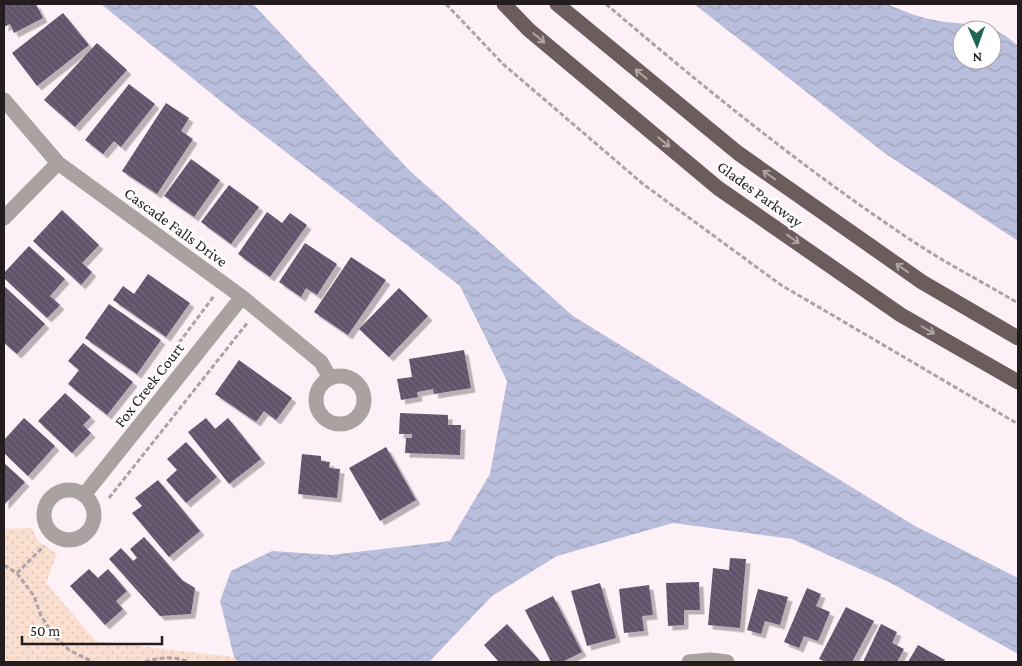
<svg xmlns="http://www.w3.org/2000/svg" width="1022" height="666" font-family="'Crimson Pro',serif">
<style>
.park{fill:url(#park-dots)}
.water{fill:url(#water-waves);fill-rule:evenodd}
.building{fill:url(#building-back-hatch);filter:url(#shadow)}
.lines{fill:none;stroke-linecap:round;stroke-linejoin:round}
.path{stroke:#aca2a7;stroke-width:3;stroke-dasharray:5 2.5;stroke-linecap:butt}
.minor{stroke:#aaa1a1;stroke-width:15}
.major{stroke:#6c5c5c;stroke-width:15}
.oneway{stroke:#aea5a5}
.labels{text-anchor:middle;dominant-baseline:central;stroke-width:5;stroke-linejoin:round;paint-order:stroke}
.street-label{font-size:16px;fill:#231d20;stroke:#fff}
</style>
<defs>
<pattern id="park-dots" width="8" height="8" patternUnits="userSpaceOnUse" patternTransform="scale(1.25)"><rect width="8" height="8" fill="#fadfd0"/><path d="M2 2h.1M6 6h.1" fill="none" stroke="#d6bfb2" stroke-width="1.8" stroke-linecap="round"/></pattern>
<pattern id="water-waves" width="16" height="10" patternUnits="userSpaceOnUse" patternTransform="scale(1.25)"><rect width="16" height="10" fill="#b9bedc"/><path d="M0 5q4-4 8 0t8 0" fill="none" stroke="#9fa3bc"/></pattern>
<pattern id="building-back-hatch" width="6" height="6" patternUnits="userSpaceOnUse" patternTransform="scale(1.25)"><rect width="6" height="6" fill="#61526b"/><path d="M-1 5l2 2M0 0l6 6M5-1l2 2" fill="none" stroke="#73677b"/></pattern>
<filter id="shadow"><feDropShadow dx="4.5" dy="4.5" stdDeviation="0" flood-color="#0004"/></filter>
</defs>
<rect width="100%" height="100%" fill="#fdf1f7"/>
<path class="park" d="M31,528l8,14 18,12 -11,29 50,58 138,16 4,5h-234v-133z"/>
<path class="water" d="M101,4h152l157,167 163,145 342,210 103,52v76l-129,-72 -97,-43 -119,-16 -116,33 -65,40 -63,66h-191l-4,-5 -14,-56 11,-30 41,-20 59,4 119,-14 40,-67 17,-93 -47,-95 -221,-170z
M694,4h192c16,6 31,13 48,16 36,7 56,-1 84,26v195l-135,-89zM962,30h30v30h-30z"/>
<path class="building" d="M4,4h32l7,14 -29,15 -4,-9 -6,3z
M63,13l26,32 -52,41 -25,-33z
M97,43l30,27 -52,57 -31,-27z
M129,84l26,20 -34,43 -7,-6 -11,13 -18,-14z
M166,103l23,15 -8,13 12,8 -36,55 -35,-23z
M191,159l29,21 -26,37 -30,-21z
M229,185l30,22 -28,37 -30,-22z
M62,210l37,35 -17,18 10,9 -11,13 -48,-44z
M267,212l15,11 8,-10 17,12 -37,52 -32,-23z
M305,243l32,21 -20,31 -11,-7 -5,9 -22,-15z
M29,246l36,33 -15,17 10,9 -13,13 -43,-40v-5z
M351,257l35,23 -38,55 -34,-23z
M148,274l42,29 -24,34 -53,-37 10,-14 11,8z
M4,286l41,38 -28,30 -13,-11z
M399,288l29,28 -39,41 -30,-28z
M109,304l52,36 -24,34 -52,-36z
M83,343l50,39 -26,33 -39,-31 11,-14 -11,-9z
M464,350l7,38 -37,6 -1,-5 -16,3 1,5 -17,3 -4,-21 15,-2 -3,-18z
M239,360l53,38 -16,22 -12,-9 -8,11 -41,-28z
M65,393l26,24 -8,8 8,8 -19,20 -34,-32z
M400,413l48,2v10h13l-1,30 -55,-2 1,-15h6v-4h-13z
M24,418l31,28 -27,30 -24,-23v-13z
M206,418l9,11 13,-11 33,41 -32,25 -41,-52z
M186,442l31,35 -31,26 -20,-23 11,-10 -10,-11z
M386,447l30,53 -36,21 -31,-53z
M302,454l19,2v5l9,1 -1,6 11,1 -3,29 -39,-4z
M4,463l21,19 -21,23z
M158,480l42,51 -31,26 -37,-44 10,-7 -7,-8z
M144,537l38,43 13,8 -4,26 -31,2 -51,-57 12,-11 12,13 4,-3 -7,-9z
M730,558l16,1 -6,69 -32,-3 5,-57 16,2z
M89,569l9,9 10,-9 19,22 -11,10 7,8 -18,16 -35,-39z
M699,582l1,28h-16v15l-16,1 -2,-43z
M600,583l16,55 -29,8 -16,-55z
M649,585l4,30 -11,1 2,15 -20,2 -5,-44z
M807,588l14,6 -5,12 14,6 -12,29 -14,-5 -5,12 -15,-6z
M758,589l30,8 -8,28 -15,-4 -4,13 -14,-4z
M553,596l29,56 -20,10h-11l-26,-52z
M846,607l28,14 -22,41h-26l-7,-3z
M507,624l34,38h-42l-15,-17z
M881,624l16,8 -5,11 12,6 -7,13h-34z
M918,645l27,15 -1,2h-36z"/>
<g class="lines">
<path class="path" d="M446,4l57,60 140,120 138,101 237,139
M606,4c97,83 198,165 305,236 34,23 72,42 107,63
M143,391l71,-95
M109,498l139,-176
M4,565l13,8 27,-27
M17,573l17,23 7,20 14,21 14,13 24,12
M145,662c14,-5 29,-6 44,0"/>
<path class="minor" d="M4,100l54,63 184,134 79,65 9,16
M4,218l54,-55
M316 400a24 24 0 1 1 48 0a24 24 0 1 1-48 0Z
M44 515a25 25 0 1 1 50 0a25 25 0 1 1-50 0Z
M84,495l158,-198
M689,662l21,-2 17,2"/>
<path class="major" d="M504,4l25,26 189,158 183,127 117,67
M557,4l181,149 184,129 96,56"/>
</g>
<defs><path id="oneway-shaft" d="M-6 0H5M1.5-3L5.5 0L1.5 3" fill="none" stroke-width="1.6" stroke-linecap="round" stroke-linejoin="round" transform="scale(1.25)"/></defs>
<g class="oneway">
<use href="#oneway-shaft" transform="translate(539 38) rotate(40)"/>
<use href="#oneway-shaft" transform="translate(641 74) rotate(-140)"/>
<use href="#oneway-shaft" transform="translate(664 142) rotate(40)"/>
<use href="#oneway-shaft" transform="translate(769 175) rotate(-145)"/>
<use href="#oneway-shaft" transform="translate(793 239) rotate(35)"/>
<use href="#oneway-shaft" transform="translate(902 268) rotate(-145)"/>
<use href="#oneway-shaft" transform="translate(928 330) rotate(30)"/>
</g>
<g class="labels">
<g class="street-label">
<text transform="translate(760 194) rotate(36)">Glades Parkway</text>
<text transform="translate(176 227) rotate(36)">Cascade Falls Drive</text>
<text transform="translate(149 385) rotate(-52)">Fox Creek Court</text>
</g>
</g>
<rect width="1022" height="666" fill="none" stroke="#231d20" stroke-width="10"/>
<g transform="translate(977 45) rotate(178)"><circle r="24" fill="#ffffff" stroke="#a7a5a6"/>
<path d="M0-4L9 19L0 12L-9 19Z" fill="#1d6457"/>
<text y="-8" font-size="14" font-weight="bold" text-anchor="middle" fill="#231d20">N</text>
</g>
<path d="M22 636v8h140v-8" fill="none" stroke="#231d20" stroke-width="2.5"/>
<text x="30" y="636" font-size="15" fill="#231d20" stroke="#ffffff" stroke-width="4" paint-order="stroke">50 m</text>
</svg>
